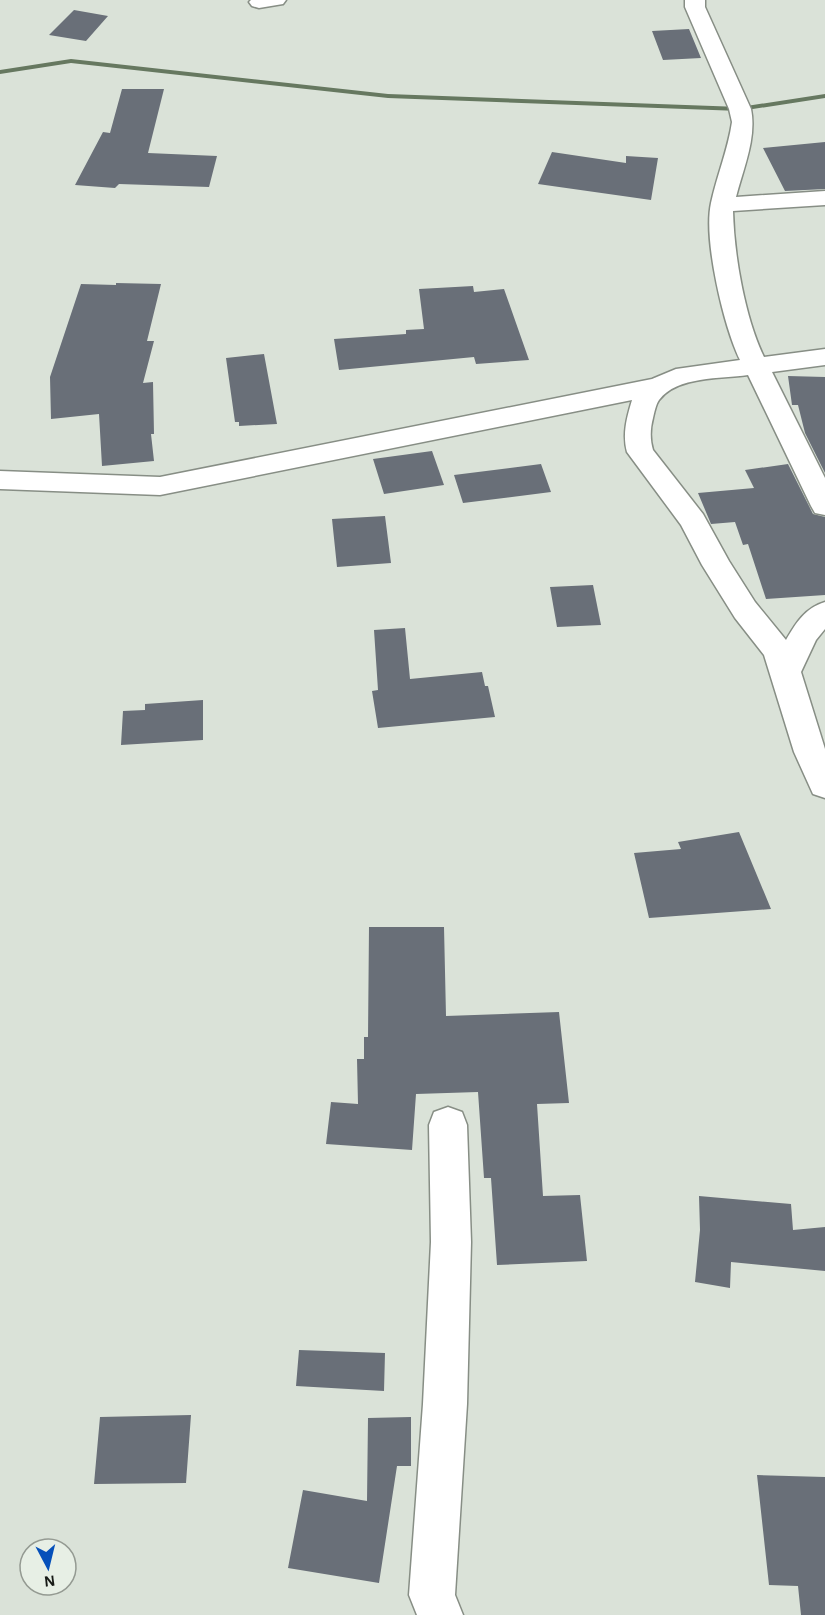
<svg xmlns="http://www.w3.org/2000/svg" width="825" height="1615" viewBox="0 0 825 1615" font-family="'Alegreya Sans',sans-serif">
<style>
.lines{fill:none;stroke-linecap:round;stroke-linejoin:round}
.stream{fill:#667860;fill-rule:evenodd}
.building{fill:#696f78}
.minor-casing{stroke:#878e85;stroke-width:3}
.minor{fill:#fff;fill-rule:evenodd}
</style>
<rect width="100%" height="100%" fill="#dae2d8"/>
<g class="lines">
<path class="stream" d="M71,59L388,94L740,107L825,94V98L740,111L388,98L71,63L0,74V70Z"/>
</g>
<path class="building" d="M74,10L108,16L86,41L49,35Z
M689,29L701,58L663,60L652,31Z
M122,89H164L148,153L217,156L209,187L119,184L115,188L75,185L103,132L110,133Z
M825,142V189L785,191L763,148Z
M552,152L626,163V156L658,158L651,200L538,184Z
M116,283L161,284L147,341H154L143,383L153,382L154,434H151L154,461L102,466L99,414L51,419L50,377L81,284L116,285Z
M473,286L474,292L504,289L529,360L476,364L474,357L339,370L334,339L406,334V330L424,329L419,289Z
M264,354L277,424L239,426V422H235L226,358Z
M788,376L825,377V473L805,433L798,405H792Z
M432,451L444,485L384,494L373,459Z
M541,464L551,492L463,503L454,475Z
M788,464L813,514L825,517V595L766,599L748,544L743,545L735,522L711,524L698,493L754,488L745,470Z
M385,516L391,563L337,567L332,519Z
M593,585L601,625L557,627L550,587Z
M405,628L410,679L482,672L485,686H488L495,717L378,728L372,691L378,690L374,630Z
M203,700V740L121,745L123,711L145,710V704Z
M739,832L771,909L649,918L634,853L681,849L678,842Z
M369,927H444L446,1016L559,1012L569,1103L537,1104L543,1196L580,1195L587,1261L497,1265L491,1178H484L478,1092L416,1094L412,1150L326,1144L331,1102L358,1104L357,1059H364V1037H368Z
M699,1196L791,1204L793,1230L825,1227V1271L731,1262L730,1288L695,1282L700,1230Z
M299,1350L385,1353L384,1391L296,1386Z
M191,1415L186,1483L94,1484L100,1417Z
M411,1417V1466H397L379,1583L288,1568L303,1490L367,1501L368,1418Z
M757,1475L825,1477V1615H801L798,1586L769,1585Z"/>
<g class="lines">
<g class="minor-casing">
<path id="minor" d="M251,0H286L283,4L259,8L252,6L249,2Z
M685,0H705V7L751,109C757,138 743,169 736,197L825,191V205L733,211C734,255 745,318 764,357L825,349V365L772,372L825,478V515L815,513L811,506L748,375C721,379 677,376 659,400C656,404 654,413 653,418C650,429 650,440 653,450L703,514L729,561L755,602L786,640C796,623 805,608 825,602V629L816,640L801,672L825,749V798L813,794L794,752L764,655L735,618L702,565L681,525L627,452C622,434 627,417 632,400L160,495L0,489V471L160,477L652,379L676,369L740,360C724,327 703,240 711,203C717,175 728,150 732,122L729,109L685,7Z
M448,1107L462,1112L467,1125L471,1242L467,1404L455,1595L463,1615H417L409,1595L423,1404L431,1242L429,1125L434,1112Z"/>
</g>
<use href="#minor" class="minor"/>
</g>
<g transform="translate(48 1567) rotate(173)"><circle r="28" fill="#e7efe5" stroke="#949a92" stroke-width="1.5"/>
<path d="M0-4.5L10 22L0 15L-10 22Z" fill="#0550ba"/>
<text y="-9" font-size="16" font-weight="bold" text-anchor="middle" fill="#171a16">N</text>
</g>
</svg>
